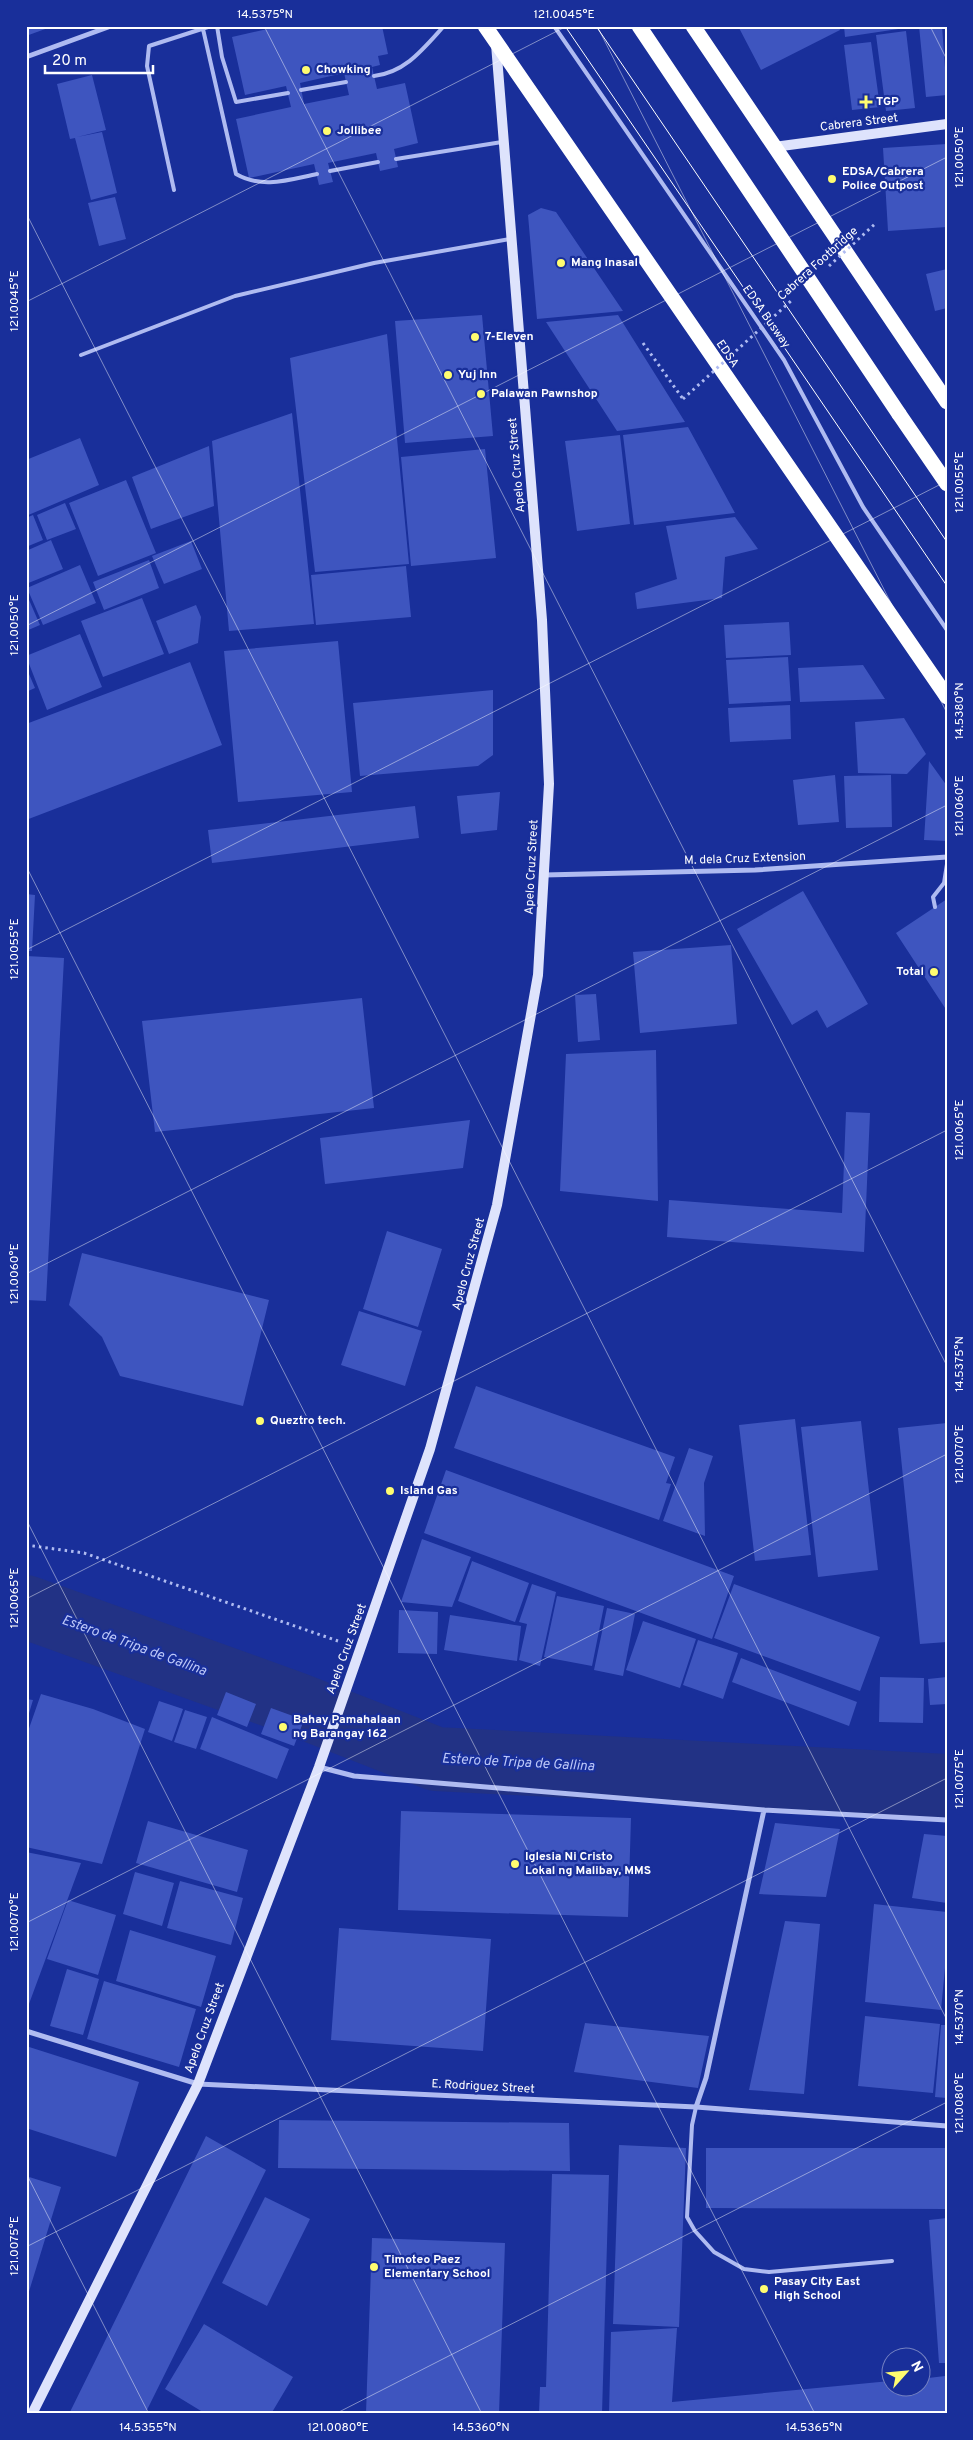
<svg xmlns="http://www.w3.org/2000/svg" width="973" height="2440" viewBox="0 0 973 2440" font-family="Overpass,sans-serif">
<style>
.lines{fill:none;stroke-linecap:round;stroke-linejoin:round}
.river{stroke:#223285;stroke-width:64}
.building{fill:#3e55bf;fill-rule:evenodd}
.path{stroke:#afbbf1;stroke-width:3;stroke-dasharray:2.5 4;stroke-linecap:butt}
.lane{stroke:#afbbf1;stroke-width:4}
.street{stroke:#afbbf1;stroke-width:5}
.secondary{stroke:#dee3fc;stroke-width:10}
.highway{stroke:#fff;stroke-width:15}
.tram{stroke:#fff;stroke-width:1}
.path-bridge{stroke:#afbbf1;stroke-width:3;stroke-dasharray:2.5 4;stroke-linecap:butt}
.highway-bridge{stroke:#fff;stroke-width:15}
.ticks{fill:none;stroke:#fff;stroke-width:1;stroke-opacity:0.45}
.poi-dot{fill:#fffc70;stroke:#192f9a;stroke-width:2}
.labels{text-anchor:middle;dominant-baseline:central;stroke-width:4.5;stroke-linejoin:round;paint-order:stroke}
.poi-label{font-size:12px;font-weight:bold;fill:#fff;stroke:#192f9a;text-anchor:start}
.street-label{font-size:12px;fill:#fff;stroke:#192f9a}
.water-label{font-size:14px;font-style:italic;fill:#bcc7f8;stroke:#192f9a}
.neatline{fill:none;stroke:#fff;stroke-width:2}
.ticks-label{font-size:12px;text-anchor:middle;fill:#fff}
</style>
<rect width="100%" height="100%" fill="#192f9a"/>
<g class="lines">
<path class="river" d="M26,1607L293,1703L436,1759L947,1786"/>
</g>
<path class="building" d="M26,26H48V28L26,36Z
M281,26H382L388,54L378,56L380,65L372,67L377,89L405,83L418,143L394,149L398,167L380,171L376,153L328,163L333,182L319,185L314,164L249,178L236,119L291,107L286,86L245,95L232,37ZM344,73L349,95L304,104L300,83Z
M738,26H839L840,30L761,70Z
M844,26H904L905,28L845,37Z
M919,26H942L947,95L926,97Z
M906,31L915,108L886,111L876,35Z
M871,42L880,107L852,110L844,45Z
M92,75L106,130L77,137L102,132L117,193L91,200L75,138L70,139L57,84Z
M947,144V227L888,231L883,148Z
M115,197L126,239L99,246L88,203Z
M541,208L556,212L623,311L537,319L528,215Z
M947,269V308L935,311L926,274Z
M482,315L493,436L405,443L395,321Z
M618,315L685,422L617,431L546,322Z
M387,334L409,564L315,572L290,358Z
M292,413L314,624L229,631L212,441Z
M688,427L735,513L634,525L623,435Z
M620,435L630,524L577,531L565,441Z
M80,438L99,485L26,516V460Z
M209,446L214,506L151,529L132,477Z
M485,449L496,558L411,566L401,457Z
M126,480L156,553L98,576L69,503Z
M65,503L76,529L47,540L37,515Z
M33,515L43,540L26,547V518Z
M735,517L758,549L725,557L722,598L637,609L635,593L677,579L666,526Z
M51,540L63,569L26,584V551Z
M191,541L202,569L164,584L152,556Z
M149,560L159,588L104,610L93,582Z
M80,565L96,603L43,625L27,588Z
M406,566L411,617L316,625L311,575Z
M26,593L40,625L26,631Z
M142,598L164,654L103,677L81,621Z
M196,605L201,617L198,643L169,654L156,621Z
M789,622L791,655L726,658L724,625Z
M80,634L102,687L47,710L26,656Z
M338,641L352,792L238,802L224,651Z
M788,657L791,701L729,704L726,660Z
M190,662L222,745L26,820V724Z
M863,665L885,699L800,702L798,668Z
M26,667L35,688L26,692Z
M493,690V755L478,766L360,776L353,703Z
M790,705L791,739L730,742L728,708Z
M904,718L926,754L907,774L858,773L855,722Z
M929,761L947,786V841L924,840Z
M835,775L839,822L798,825L793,780Z
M891,775L892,827L846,828L844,776Z
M500,792L497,830L461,834L457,796Z
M415,806L419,838L212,863L208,830Z
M803,891L868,1004L827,1028L817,1010L792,1025L737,929Z
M26,894L35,895L32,951H26Z
M947,899V1011L896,933Z
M731,945L737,1024L640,1033L633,952Z
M26,956L64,958L46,1301L26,1300Z
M596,994L600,1040L578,1042L575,995Z
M362,998L374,1108L155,1132L142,1021Z
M656,1050L658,1201L560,1191L566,1054Z
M846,1112L870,1113L864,1252L667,1237L669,1200L842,1213Z
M470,1120L463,1168L325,1184L320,1138Z
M387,1231L442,1249L418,1327L363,1309Z
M82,1253L269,1300L243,1406L120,1376L102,1337L69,1305Z
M359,1311L422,1331L405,1386L341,1365Z
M476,1386L675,1457L666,1483L671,1484L659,1520L454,1448Z
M795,1419L811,1555L755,1561L739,1425Z
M861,1421L878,1570L818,1577L801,1427Z
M947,1423V1642L920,1644L898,1428Z
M689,1448L713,1456L704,1483L705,1536L663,1521Z
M446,1470L734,1576L712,1639L424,1533Z
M422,1539L471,1557L452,1607L401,1602Z
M472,1561L529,1583L515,1622L458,1601Z
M532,1584L556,1592L540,1666L519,1660L527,1624L519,1622Z
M734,1584L880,1637L860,1691L714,1638Z
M557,1596L604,1606L592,1666L544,1657Z
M607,1608L635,1614L623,1676L594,1670Z
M399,1610L438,1612L437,1654L398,1653Z
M450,1615L521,1626L517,1661L444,1650Z
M643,1621L696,1639L680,1688L626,1670Z
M698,1640L738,1653L723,1699L683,1685Z
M741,1658L857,1702L849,1726L732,1682Z
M880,1677L924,1678L923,1723L879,1722Z
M947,1677V1704L930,1705L928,1679Z
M226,1692L256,1704L247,1727L217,1715Z
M41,1694L93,1709L145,1729L102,1864L26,1847V1737Z
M26,1699L33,1700L27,1720H26Z
M159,1701L183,1709L172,1741L148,1732Z
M271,1708L304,1720L294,1746L261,1734Z
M185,1710L207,1717L196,1749L174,1742Z
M212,1717L289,1749L277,1779L200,1749Z
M401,1811L631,1818L628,1917L398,1910Z
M148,1821L248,1850L237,1892L136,1863Z
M775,1823L840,1829L826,1897L759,1894Z
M924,1834L947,1836V1903L912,1898Z
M26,1852L81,1863L26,2012Z
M135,1872L174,1883L162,1926L123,1914Z
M180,1881L243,1898L231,1945L167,1928Z
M68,1900L116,1915L98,1975L47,1959Z
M874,1904L947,1912V1947L941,2010L865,2002Z
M785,1921L820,1924L804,2094L749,2090Z
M339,1928L491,1939L483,2051L331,2040Z
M130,1930L216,1956L201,2007L116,1981Z
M67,1969L99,1979L83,2035L50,2026Z
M104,1981L196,2009L179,2067L87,2039Z
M865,2016L940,2024L933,2093L858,2086Z
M585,2023L709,2036L698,2088L574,2072Z
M941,2025H947V2098L935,2097Z
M26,2046L139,2082L116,2157L26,2128Z
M279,2120L569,2123L570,2171L278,2168Z
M206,2136L266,2170L145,2414H69Z
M619,2145L686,2148L679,2327L613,2324Z
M706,2148H947V2209L706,2208Z
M552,2174L609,2175L602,2414H539L540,2387H546Z
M26,2176L61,2187L27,2298H26Z
M265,2197L310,2219L267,2306L222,2283Z
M947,2218V2363H939L929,2220Z
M372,2238L505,2243L499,2414H366Z
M204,2324L293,2377L271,2414H206L165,2389Z
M677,2328L672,2402L890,2381V2388H920V2379L945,2376L947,2414H609L611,2332Z"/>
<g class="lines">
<path class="path" d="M643,343L683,399
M26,1545L84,1553L338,1641"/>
<path class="lane" d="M217,26L222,57L236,102L288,93
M554,26L784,360L863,507L947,630
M203,29L236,174C262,189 288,180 317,174
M374,76C406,72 423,49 444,26
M301,90L346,82
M396,159L502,142
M330,171L378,162
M174,190L147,66L149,46L211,26
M81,355L235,296L374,263L510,239
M935,907L933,897L944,883L947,864
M696,2107L692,2125L687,2217L695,2231L714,2252L744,2269L769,2272L892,2261"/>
<path class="street" d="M26,57L111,26
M544,875L755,870L947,857
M319,1767L354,1776L764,1810L947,1820
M26,2031L198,2084L696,2107L947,2126
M696,2107L706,2078L764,1810"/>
<path class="secondary" d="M774,147L947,124
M32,2414L198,2084L319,1767L430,1449L497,1205L538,975L549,784L542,620L496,44"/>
<path class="highway" d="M485,26L947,697
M693,26L947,402
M899,414L947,484"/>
<path class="tram" d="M565,26L947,586
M596,26L947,542"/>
<path class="path-bridge" d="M829,266L876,223
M683,399L792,300"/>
<path class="highway-bridge" d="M639,26L899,414"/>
</g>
<path class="ticks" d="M264,26L947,1366M597,26L947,713M930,26L947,60M26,213L947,2020M26,302L567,26M26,626L947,157M26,866L815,2414M26,950L947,481M26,1274L947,805M26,1519L482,2414M26,1599L947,1130M26,1923L947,1454M26,2173L149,2414M26,2247L947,1778M335,2414L947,2102"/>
<g class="poi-dot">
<circle cx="306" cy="70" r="5"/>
<path d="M863.5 94.5h5v5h5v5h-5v5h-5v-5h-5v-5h5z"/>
<circle cx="327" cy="131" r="5"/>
<circle cx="832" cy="179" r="5"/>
<circle cx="561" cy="263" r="5"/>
<circle cx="475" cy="337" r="5"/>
<circle cx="448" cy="375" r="5"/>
<circle cx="481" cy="394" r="5"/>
<circle cx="934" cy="972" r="5"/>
<circle cx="260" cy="1421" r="5"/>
<circle cx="390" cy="1491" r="5"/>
<circle cx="283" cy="1727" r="5"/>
<circle cx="515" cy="1864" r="5"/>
<circle cx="374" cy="2267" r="5"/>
<circle cx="764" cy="2289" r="5"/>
</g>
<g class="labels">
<g class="poi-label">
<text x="316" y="70">Chowking</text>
<text x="876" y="102">TGP</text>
<text x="337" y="131">Jollibee</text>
<text x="842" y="172">EDSA/Cabrera<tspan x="842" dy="14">Police Outpost</tspan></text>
<text x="571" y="263">Mang Inasal</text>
<text x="485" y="337">7-Eleven</text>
<text x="458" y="375">Yuj Inn</text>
<text x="491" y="394">Palawan Pawnshop</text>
<text x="924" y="972" text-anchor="end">Total</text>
<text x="270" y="1421">Queztro tech.</text>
<text x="400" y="1491">Island Gas</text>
<text x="293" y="1720">Bahay Pamahalaan<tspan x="293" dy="14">ng Barangay 162</tspan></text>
<text x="525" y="1857">Iglesia Ni Cristo<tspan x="525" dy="14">Lokal ng Malibay, MMS</tspan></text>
<text x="384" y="2260">Timoteo Paez<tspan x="384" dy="14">Elementary School</tspan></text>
<text x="774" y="2282">Pasay City East<tspan x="774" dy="14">High School</tspan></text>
</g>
<g class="street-label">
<text transform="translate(859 123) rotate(-7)">Cabrera Street</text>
<text transform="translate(818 264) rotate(-42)">Cabrera Footbridge</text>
<text transform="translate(766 317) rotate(55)">EDSA Busway</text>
<text transform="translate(727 354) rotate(56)">EDSA</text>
<text transform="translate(517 465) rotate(-95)">Apelo Cruz Street</text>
<text transform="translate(745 859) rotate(-2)">M. dela Cruz Extension</text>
<text transform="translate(532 867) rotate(-87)">Apelo Cruz Street</text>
<text transform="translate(469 1264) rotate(-75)">Apelo Cruz Street</text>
<text transform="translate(347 1649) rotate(-70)">Apelo Cruz Street</text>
<text transform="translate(205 2028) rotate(-70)">Apelo Cruz Street</text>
<text transform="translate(483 2087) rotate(3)">E. Rodriguez Street</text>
</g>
<g class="water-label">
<text transform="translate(134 1646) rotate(20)">Estero de Tripa de Gallina</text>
<text transform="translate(518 1763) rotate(3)">Estero de Tripa de Gallina</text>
</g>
</g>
<rect width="973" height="2440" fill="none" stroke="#192f9a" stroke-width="55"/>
<g transform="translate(906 2372) rotate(63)"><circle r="24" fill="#192f9a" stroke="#7582c2"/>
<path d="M0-4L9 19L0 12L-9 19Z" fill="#fffc70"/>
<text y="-8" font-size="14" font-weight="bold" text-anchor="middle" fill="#ffffff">N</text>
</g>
<path d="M45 65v8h108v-8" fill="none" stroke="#ffffff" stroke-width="2.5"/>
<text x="52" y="65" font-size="15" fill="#ffffff" stroke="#192f9a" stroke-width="4" paint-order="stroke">20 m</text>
<rect x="28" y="28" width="918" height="2384" class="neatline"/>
<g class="ticks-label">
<text x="265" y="18">14.5375°N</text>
<text x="564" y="18">121.0045°E</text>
<text transform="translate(959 157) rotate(-90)" y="4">121.0050°E</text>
<text transform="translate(14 301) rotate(-90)" y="4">121.0045°E</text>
<text transform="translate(959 482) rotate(-90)" y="4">121.0055°E</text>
<text transform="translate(14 625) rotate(-90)" y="4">121.0050°E</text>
<text transform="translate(959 711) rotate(-90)" y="4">14.5380°N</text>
<text transform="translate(959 806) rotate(-90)" y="4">121.0060°E</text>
<text transform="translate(14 949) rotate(-90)" y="4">121.0055°E</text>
<text transform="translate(959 1130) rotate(-90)" y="4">121.0065°E</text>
<text transform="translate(14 1274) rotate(-90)" y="4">121.0060°E</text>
<text transform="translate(959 1364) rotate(-90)" y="4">14.5375°N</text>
<text transform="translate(959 1454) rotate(-90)" y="4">121.0070°E</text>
<text transform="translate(14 1598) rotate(-90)" y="4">121.0065°E</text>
<text transform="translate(959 1779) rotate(-90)" y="4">121.0075°E</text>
<text transform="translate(14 1922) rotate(-90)" y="4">121.0070°E</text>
<text transform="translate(959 2017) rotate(-90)" y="4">14.5370°N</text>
<text transform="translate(959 2103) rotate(-90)" y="4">121.0080°E</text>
<text transform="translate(14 2246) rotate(-90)" y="4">121.0075°E</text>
<text x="148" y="2431">14.5355°N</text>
<text x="338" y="2431">121.0080°E</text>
<text x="481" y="2431">14.5360°N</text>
<text x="814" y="2431">14.5365°N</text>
</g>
</svg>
